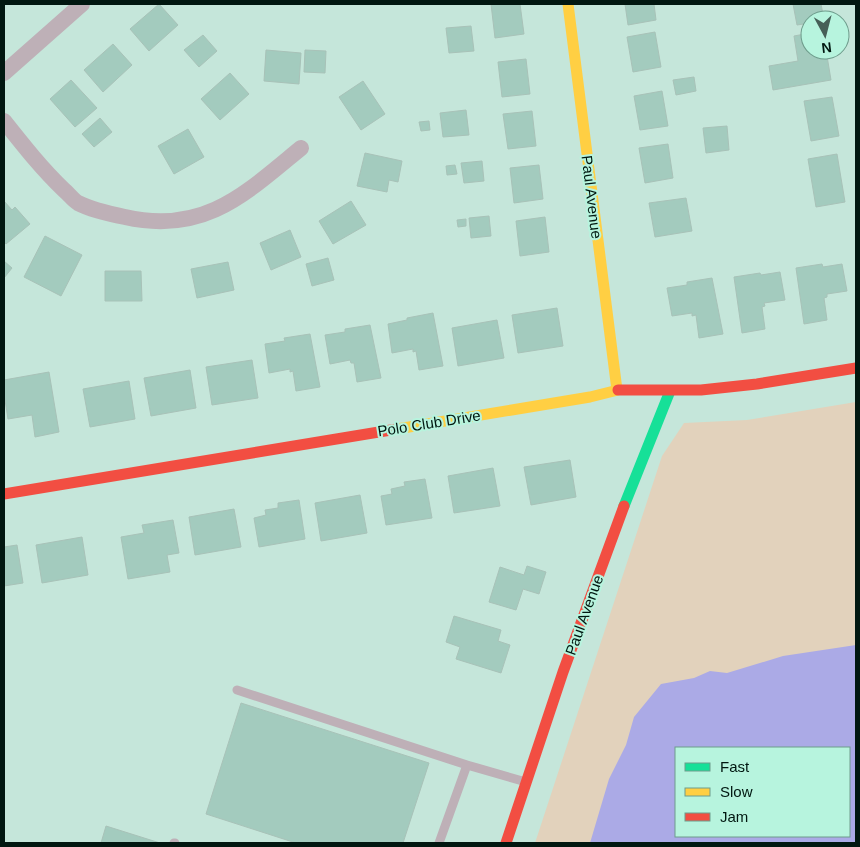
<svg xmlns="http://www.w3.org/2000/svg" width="860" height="847" viewBox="0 0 860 847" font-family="Arial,sans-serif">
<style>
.green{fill:#e2d2bc;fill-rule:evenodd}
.water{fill:#abaae6;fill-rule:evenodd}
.building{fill:#a3cbbe;stroke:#a8c2b8}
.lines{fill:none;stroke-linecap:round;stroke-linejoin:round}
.lane{stroke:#beb0b7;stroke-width:9}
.street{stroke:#beb0b7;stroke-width:16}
.fast{stroke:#16e098;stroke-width:11}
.slow{stroke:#ffcf43;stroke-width:11}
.jam{stroke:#f24e42;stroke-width:11}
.labels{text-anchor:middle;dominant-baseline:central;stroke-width:4;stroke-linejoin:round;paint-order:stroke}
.street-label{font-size:15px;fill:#011710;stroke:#b7f4de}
</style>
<rect width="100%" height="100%" fill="#c5e6da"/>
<path class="green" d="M856,402V843H535L662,456L684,423L747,420ZM676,748H849V836H676Z"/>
<path class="water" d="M856,645V843H590L609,779L626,745L634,717L661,684L694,678L710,671L727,673L783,656ZM676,748H849V836H676Z"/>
<path class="building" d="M159,4L178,25L149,51L130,29Z
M491,4H520L524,34L495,38Z
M625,4H654L656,20L628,25Z
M793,4H821L824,20H810V23L797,25Z
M471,26L474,51L449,53L446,28Z
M655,32L661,67L633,72L627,37Z
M810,33V50H826L831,80L773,90L769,66L798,61L794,36Z
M203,35L217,51L199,67L184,50Z
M113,44L132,65L103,92L84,70Z
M266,50L301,53L299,84L264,81Z
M305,50L326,51L325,73L304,72Z
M526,59L530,94L502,97L498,62Z
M230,73L249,94L220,120L201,99Z
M694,77L696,91L676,95L673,80Z
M71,80L97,108L75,127L50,99Z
M363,81L385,114L361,130L339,97Z
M662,91L668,126L640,130L634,96Z
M832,97L839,136L811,141L804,101Z
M466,110L469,135L443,137L440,113Z
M532,111L536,146L508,149L503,114Z
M100,118L112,132L94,147L82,134Z
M429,121L430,130L421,131L419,122Z
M727,126L729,150L706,153L703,128Z
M188,129L204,157L174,174L158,146Z
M668,144L673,178L645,183L639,148Z
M365,153L402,161L398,182L389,180L387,192L357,186Z
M837,154L845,202L816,207L808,159Z
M482,161L484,181L464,183L461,163Z
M455,165L457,174L447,175L446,166Z
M539,165L543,199L514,203L510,168Z
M686,198L692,231L655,237L649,203Z
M4,201L12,210L15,207L30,224L6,244L4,242Z
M351,201L366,225L333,244L319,221Z
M489,216L491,236L471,238L469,218Z
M545,217L549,252L520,256L516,221Z
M466,219V226L458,227L457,220Z
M290,230L301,257L271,270L260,243Z
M45,236L82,255L61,296L24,277Z
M328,258L334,280L312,286L306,264Z
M4,261L12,268L4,278Z
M228,262L234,290L197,298L191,269Z
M822,264L823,267L842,264L847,291L827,294V297L824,298L827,320L804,324L796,268Z
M105,271H141L142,301H105Z
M780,272L785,300L764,303L765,306L762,307L765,329L742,333L734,277L760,273L761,275Z
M712,278L723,334L699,338L696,315L692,316V313L672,316L667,288L687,285V282Z
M557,308L563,346L518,353L512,315Z
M433,313L443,366L419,370L416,351L413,352V349L392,353L388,324L407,320V318Z
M497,320L504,358L458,366L452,328Z
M370,325L381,378L357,382L354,363H351L350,360L330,364L325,335L345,332V329Z
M310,334L320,387L296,391L293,371L290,372V369L269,373L265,344L285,341L284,338Z
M252,360L258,398L212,405L206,367Z
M190,370L196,408L151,416L144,378Z
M49,372L59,432L35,437L32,415L8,419L4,394V380Z
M129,381L135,419L90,427L83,389Z
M570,460L576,497L531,505L524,467Z
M493,468L500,506L454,513L448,476Z
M425,479L432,518L386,525L381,496L392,494L391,489L405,486L404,482Z
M360,495L367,533L321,541L315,503Z
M299,500L305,539L259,547L254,518L266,515L265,510L278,508V503Z
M234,509L241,547L195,555L189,517Z
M173,520L179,553L167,555L170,572L128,579L121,537L144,533L142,525Z
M82,537L88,575L42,583L36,545Z
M17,545L23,583L4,586V547Z
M527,566L546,572L539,594L523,589L516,610L489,602L500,567L524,575Z
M454,616L501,630L498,641L510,645L501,673L456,659L460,647L446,642Z
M241,703L429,763L403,843H296L206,814Z
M106,826L160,843H101Z"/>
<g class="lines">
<path class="lane" d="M237,690L467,765L439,843
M467,765L526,782
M174,843H175"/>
<path class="street" d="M4,73L82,4
M4,121C23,145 42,169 64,190C69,194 73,200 78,203C92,210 110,214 125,217C204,235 245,194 301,148"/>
<path class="fast" d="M624,506L670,391"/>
<path class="slow" d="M568,4L617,390
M397,429L590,397L618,390"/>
<path class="jam" d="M618,390H701L757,384L856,368
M4,494L397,429
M506,843L563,672L624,506"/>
</g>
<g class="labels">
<g class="street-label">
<text transform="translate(592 197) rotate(83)">Paul Avenue</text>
<text transform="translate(429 423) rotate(-9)">Polo Club Drive</text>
<text transform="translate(584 615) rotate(-70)">Paul Avenue</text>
</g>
</g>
<rect width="860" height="847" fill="none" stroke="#011710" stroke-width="10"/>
<rect x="675" y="747" width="175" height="90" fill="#b7f4de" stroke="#6e9c8c"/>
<rect x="685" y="763" width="25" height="8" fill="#16e098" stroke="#6e9c8c"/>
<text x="720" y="772" font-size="15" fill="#011710">Fast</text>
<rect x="685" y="788" width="25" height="8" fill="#ffcf43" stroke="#6e9c8c"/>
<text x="720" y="797" font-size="15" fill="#011710">Slow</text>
<rect x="685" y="813" width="25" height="8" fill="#f24e42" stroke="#6e9c8c"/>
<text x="720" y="822" font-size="15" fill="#011710">Jam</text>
<g transform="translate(825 35) rotate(173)"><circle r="24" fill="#b7f4de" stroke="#6e9c8c"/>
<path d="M0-4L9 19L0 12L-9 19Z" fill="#465f57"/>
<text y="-8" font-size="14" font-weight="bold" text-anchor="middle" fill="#011710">N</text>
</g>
</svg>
